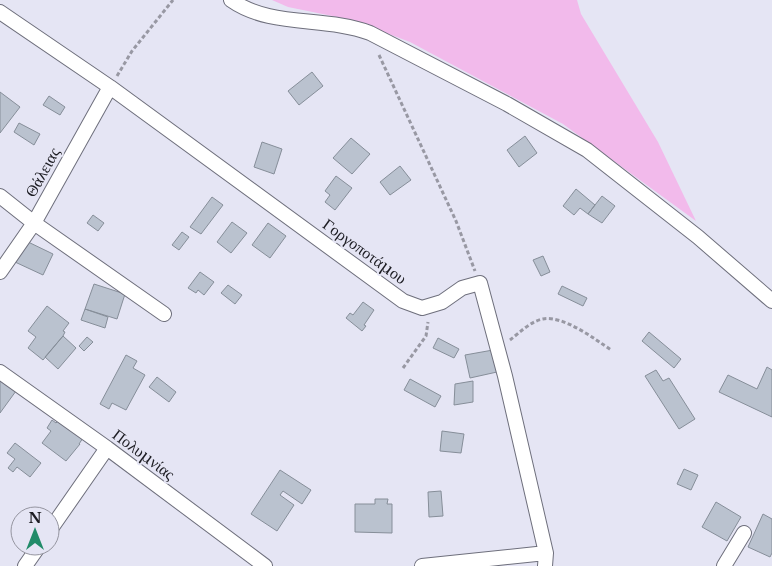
<svg xmlns="http://www.w3.org/2000/svg" width="772" height="566" viewBox="0 0 772 566" font-family="'Libre Baskerville',serif">
<style>
.green{fill:#f2baeb}
.building{fill:#bac2cf;stroke:#868e99}
.lines{fill:none;stroke-linecap:round;stroke-linejoin:round}
.minor-casing{stroke:#6e6f7c;stroke-width:16}
.path{stroke:#9898a3;stroke-width:3;stroke-dasharray:4 2.5;stroke-linecap:butt}
.minor{stroke:#fff;stroke-width:14}
.labels{text-anchor:middle;dominant-baseline:central;stroke-width:4;stroke-linejoin:round;paint-order:stroke}
.street-label{font-size:16px;fill:#1c1c22;stroke:#e5e5f4}
</style>
<rect width="100%" height="100%" fill="#e5e5f4"/>
<path class="green" d="M272,0H577L581,14L658,142L696,221L563,124L410,42L352,20L288,7Z"/>
<path class="building" d="M312,72L323,86L299,105L288,91Z
M0,92L20,107L0,133Z
M49,96L65,107L60,115L43,105Z
M19,123L40,134L34,145L14,132Z
M525,136L537,153L519,167L507,150Z
M351,138L370,154L352,174L333,158Z
M262,142L282,149L274,174L254,167Z
M400,166L411,180L390,195L380,182Z
M336,176L352,188L335,210L325,202L330,195L325,191Z
M576,189L595,205L588,214L580,208L574,215L563,206Z
M602,196L615,206L602,223L588,214Z
M212,197L223,205L201,234L190,227Z
M93,215L104,223L98,231L87,223Z
M232,222L247,233L231,253L217,242Z
M268,223L286,236L270,258L252,245Z
M182,232L189,237L179,250L172,245Z
M24,240L53,254L43,275L15,262Z
M543,256L550,272L541,276L533,260Z
M200,272L214,282L204,295L198,290L196,293L188,288Z
M94,284L125,294L117,319L85,309Z
M228,285L242,295L235,304L221,293Z
M562,286L587,298L583,306L558,294Z
M363,302L374,310L364,325L366,326L362,331L346,318L350,313L353,315Z
M47,306L69,323L63,331L65,332L63,336L43,360L28,348L36,337L28,331Z
M85,309L108,317L105,328L81,320Z
M649,332L681,359L674,368L642,341Z
M63,336L76,348L58,369L45,357Z
M87,337L93,342L84,351L79,346Z
M438,338L459,349L454,358L433,348Z
M493,350L497,372L470,378L465,355Z
M126,355L137,361L133,368L145,375L126,410L112,403L109,409L100,404Z
M767,367L772,370V417L719,392L728,375L757,389Z
M656,370L663,381L669,378L695,419L679,429L645,376Z
M157,377L176,392L169,402L149,387Z
M410,379L441,396L435,407L404,390Z
M0,380L16,391L0,413Z
M473,381V402L454,405L455,384Z
M52,420L56,423L59,420L83,438L79,444H80L66,461L42,443L51,431L47,428Z
M442,431L464,434L461,453L440,451Z
M15,443L41,463L30,477L17,467L13,472L8,468L15,459L7,453Z
M684,469L698,475L691,490L677,484Z
M280,470L311,490L302,504L283,491L280,495L294,505L277,531L251,514Z
M441,491L443,516L429,517L428,492Z
M375,499H388L387,504H392V533L355,532V504H375Z
M716,502L741,517L727,541L702,527Z
M763,514L772,519V553L770,557L748,547Z"/>
<g class="lines">
<g class="minor-casing">
<path id="minor" d="M231,0C271,28 325,16 370,33L507,104L587,150L698,237L772,301
M0,12L110,87L403,301L422,308L442,302L462,288L480,283L505,376L546,553L545,566
M0,196L34,223L164,314
M0,272L34,223L110,87
M0,372L107,448L265,566
M50,530L107,448
M25,566L39,546
M422,566L546,553
M724,566L744,533"/>
</g>
<path class="path" d="M379,55L456,221L475,271
M117,76L132,51L173,0
M510,340C519,333 531,321 543,319C563,315 595,339 611,350
M403,368L426,336L428,322"/>
<use href="#minor" class="minor"/>
</g>
<g class="labels">
<g class="street-label">
<text transform="translate(42 172) rotate(-61)">Θάλειας</text>
<text transform="translate(365 251) rotate(36)">Γοργοποτάμου</text>
<text transform="translate(144 454) rotate(37)">Πολυμνίας</text>
</g>
</g>
<g transform="translate(35 531)"><circle r="24" fill="#e5e5f4" stroke="#9595a0"/>
<path d="M0-4L9 19L0 12L-9 19Z" fill="#218b69"/>
<text y="-8" font-size="14" font-weight="bold" text-anchor="middle" fill="#1c1c22">N</text>
</g>
</svg>
